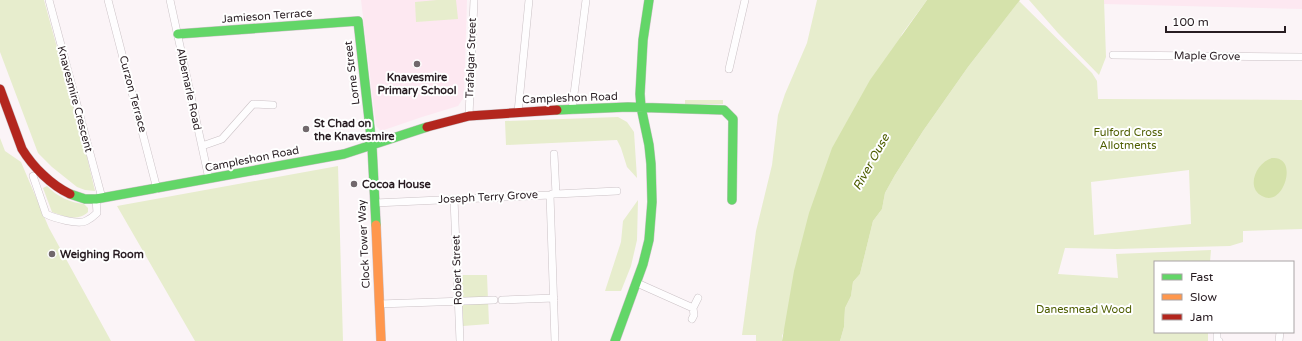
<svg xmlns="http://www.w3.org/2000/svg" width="1302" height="341" viewBox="0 0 1302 341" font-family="'Varela Round',sans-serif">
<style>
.built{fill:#fde8f1}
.green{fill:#e7edcd;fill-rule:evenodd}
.water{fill:#d5e2ab}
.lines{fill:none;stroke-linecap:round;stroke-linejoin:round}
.street-casing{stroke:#cbc2c6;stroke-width:8}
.fast-casing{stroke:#cbc2c6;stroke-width:10}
.slow-casing{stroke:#cbc2c6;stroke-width:10}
.jam-casing{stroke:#cbc2c6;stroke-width:10}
.street{stroke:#fefdfe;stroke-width:7}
.fast{stroke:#63d668;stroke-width:9}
.slow{stroke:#ff974d;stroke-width:9}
.jam{stroke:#b3261e;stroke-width:9}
.poi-dot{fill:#71686c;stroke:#fff;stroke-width:1.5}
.labels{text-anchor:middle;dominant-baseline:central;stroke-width:4;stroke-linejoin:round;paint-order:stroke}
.street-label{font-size:11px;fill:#271c21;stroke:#fff}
.poi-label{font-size:11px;font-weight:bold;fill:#271c21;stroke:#fff;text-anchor:start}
.park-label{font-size:11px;fill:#4e5e00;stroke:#fff}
.water-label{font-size:12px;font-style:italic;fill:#4e5e00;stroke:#fff}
</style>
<rect width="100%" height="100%" fill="#fbf4f7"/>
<path class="built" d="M361,0H467L464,97L458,106L422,117L381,131L376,126Z
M1104,0H1302V9L1104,4Z"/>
<path class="green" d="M0,0H44L87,157L95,191L85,190L77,187L52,167L38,153L0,52Z
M437,0H456L458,19L416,22L415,2Z
M817,0H927L902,34L782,336V341H756V335H742L756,231L772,165L778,115L785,94L807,43Z
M1029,0H1104L1106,57L1099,75L1058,33Z
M1019,1L1092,73L1097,81L1098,99L1302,100V229L1243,231V242L1230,246L1116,249L1065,248L1058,274L1118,278L1116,254L1211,250L1210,262H1155V332H1208V341H840L844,327L845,308L851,296L853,282L860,274L873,221L882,209L885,193L895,175L923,131L968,67ZM1189,170L1191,224L1094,235L1091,182Z
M685,100H723V104H685Z
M618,117L627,122L634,132L637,178L627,167L621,148L617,140L506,145L505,121Z
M0,138L5,151L21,162L49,228L111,341H0Z
M338,166L343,341H195L117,206Z
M47,186C56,196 71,203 84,204L88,208V212C78,222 63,216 52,212L43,188Z
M638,200L637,240L631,266L621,291H605L621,242L623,221Z
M461,275H487L489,324L463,326Z"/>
<path class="water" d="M927,0H1020L968,67L923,131L895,175L885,193L882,209L873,221L860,274L853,282L851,296L845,308L844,327L840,341H782L794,271L809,213L832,148L870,80Z
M1272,158C1275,158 1278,158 1281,160C1295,168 1281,207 1262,196C1245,187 1257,162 1272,158Z"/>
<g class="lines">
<g class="street-casing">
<path id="street" d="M49,0L102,198
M108,0L157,189
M170,0L209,179
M1113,55L1302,57
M729,69L745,0
M572,110L586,0
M518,112L529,0
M469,116L474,0
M202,146L222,139L253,104L273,105
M33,176L46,214C54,218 78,225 86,221C90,219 94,216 97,213L96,199
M552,194H556L554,154
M556,194L617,191
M454,199L460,341
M375,203L550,195L555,341
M637,283L693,308L698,298
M502,300L554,298
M379,304L494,300
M692,319L694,315L693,308
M1217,334V340L1219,341
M1279,341L1280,332"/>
</g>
<g class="fast-casing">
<path id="fast" d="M178,34L358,21L372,146L376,225
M557,110L628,107L724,110L733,119L732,200
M70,194L85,199H96L344,154L427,127
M615,341L643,264L649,240L652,202L651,164L649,145L641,107L640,94L643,40L649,0"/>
</g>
<g class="slow-casing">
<path id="slow" d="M376,225L381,341"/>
</g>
<g class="jam-casing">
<path id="jam" d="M0,89L22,149C33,167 51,185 70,194
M427,127L469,116L557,110"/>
</g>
<use href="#street" class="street"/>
<use href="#fast" class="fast"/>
<use href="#slow" class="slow"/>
<use href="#jam" class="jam"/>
</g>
<g class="poi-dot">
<circle cx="417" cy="64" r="4"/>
<circle cx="306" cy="129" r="4"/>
<circle cx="354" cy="184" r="4"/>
<circle cx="52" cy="254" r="4"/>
</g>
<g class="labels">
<g class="street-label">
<text transform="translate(267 16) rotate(-4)">Jamieson Terrace</text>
<text transform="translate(1207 56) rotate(1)">Maple Grove</text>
<text transform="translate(471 58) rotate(-88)">Trafalgar Street</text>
<text transform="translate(352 73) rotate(-97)">Lorne Street</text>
<text transform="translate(189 89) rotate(78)">Albemarle Road</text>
<text transform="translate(133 94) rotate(75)">Curzon Terrace</text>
<text transform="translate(570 98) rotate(-2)">Campleshon Road</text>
<text transform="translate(75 99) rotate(75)">Knavesmire Crescent</text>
<text transform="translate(252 159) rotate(-11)">Campleshon Road</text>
<text transform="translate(488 197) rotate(-3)">Joseph Terry Grove</text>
<text transform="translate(364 244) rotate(-93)">Clock Tower Way</text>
<text transform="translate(457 270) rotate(-92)">Robert Street</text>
</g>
<g class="poi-label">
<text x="417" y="77" text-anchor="middle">Knavesmire<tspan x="417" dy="13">Primary School</tspan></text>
<text x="314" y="123">St Chad on<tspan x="314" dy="13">the Knavesmire</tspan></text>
<text x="362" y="184">Cocoa House</text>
<text x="60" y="254">Weighing Room</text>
</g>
<g class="park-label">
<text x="1128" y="132">Fulford Cross<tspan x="1128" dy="13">Allotments</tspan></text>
<text x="1084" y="309">Danesmead Wood</text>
</g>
<g class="water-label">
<text transform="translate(871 162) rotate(-61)">River Ouse</text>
</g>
</g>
<rect x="1154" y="261" width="140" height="72" fill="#ffffff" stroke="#a9a4a6"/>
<rect x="1162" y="274" width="20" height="6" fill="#63d668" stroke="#a9a4a6"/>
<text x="1190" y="281" font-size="12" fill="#271c21">Fast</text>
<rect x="1162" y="294" width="20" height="6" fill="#ff974d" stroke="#a9a4a6"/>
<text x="1190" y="301" font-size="12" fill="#271c21">Slow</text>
<rect x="1162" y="314" width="20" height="6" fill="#b3261e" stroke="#a9a4a6"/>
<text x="1190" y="321" font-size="12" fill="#271c21">Jam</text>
<path d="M1166 26v6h119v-6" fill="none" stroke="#271c21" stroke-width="2"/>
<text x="1172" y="26" font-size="12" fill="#271c21" stroke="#ffffff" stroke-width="3" paint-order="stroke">100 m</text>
</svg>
